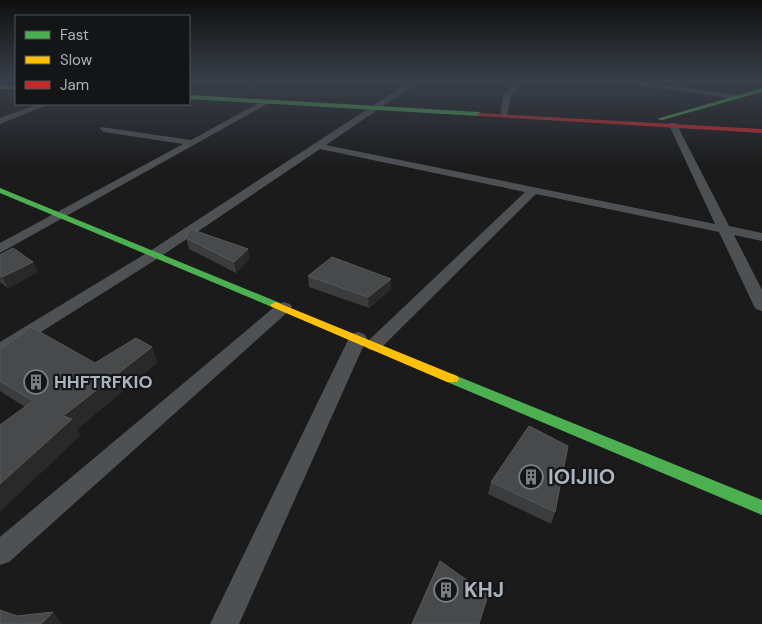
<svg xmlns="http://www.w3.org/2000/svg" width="762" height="624" viewBox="0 0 762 624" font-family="'DM Sans',sans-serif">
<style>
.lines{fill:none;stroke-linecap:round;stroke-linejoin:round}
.street{fill:#4e5154;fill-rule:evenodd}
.fast{fill:#4caf50;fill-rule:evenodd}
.slow{fill:#ffc107;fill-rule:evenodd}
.jam{fill:#c62828;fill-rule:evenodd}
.wall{fill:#3a3c3d}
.shaded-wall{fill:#292929}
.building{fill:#47494a;stroke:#565a5c}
.labels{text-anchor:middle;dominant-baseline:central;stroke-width:4.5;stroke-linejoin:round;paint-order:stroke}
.poi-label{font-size:18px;font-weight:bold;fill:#abb4bd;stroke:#141517;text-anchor:start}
.near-poi-label{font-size:21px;font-weight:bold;fill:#abb4bd;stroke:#141517;text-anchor:start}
</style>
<rect width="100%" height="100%" fill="#1b1b1b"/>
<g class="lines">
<path class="street" d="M195,80H207L189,87V83Z
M412,80H421L326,145L715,224L669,125L670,123H676L729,226L762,233V241L734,235L762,290V311L756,309L754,306L719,232L536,194L380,349L374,351L368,349L365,345L368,341L525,192L320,149L160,257L6,354L0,356V342L150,251Z
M516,80H523L511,96L507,115L500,117L503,96Z
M606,80H629L736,95L740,97L736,99Z
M264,100L271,102L0,253V243L183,144L104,132L100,129L101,127L191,140Z
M39,104H50L0,124V118Z
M284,302L290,304L292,307L290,310L9,562L0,565V537L278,304Z
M358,332L364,334L367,338L239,624H210L349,338L352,334Z"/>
<path class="fast" d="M0,85L16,86V89H0Z
M762,88V92L662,120L657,119Z
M189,95L479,112L482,114L479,116L189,99Z
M0,188L280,303L282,305L280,307H272L0,193Z
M452,374L762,500V515L447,382L445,379L447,376Z"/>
<path class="slow" d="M276,302L457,376L459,379L457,382H447L272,307L270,305Z"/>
<path class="jam" d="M477,113L762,129V133L479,116Z"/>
</g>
<path class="wall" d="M186,238L248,249L249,259L236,273L189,249Z
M0,255L33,262L38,272L8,288L0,282Z
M308,276L391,279V290L369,308L309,287Z
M152,347L157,363L77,429L80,436L25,407L0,391V350L95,363Z
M491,482L555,512L551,524L488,494Z"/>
<path class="shaded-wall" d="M248,249L249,259L236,273L234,262Z
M33,262L38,272L8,288L2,277Z
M391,279V290L369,308L368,297Z
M152,347L157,363L77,429L80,436L0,512V484L63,416Z
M53,612L62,624H41Z"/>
<path class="building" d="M190,229L248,249L234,262L186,238Z
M13,248L33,262L2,277L0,275V255Z
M332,257L391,279L368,297L308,276Z
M31,327L95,363L136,338L152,347L63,416L72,419L0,484V425L33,401L0,381V350Z
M529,426L568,446L555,512L491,482Z
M440,561L488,595L479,624H412Z
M0,610L17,616L53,612L41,624H0Z"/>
<linearGradient id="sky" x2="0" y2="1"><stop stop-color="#0f0f0f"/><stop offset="0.48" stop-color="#393f4a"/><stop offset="1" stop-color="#393f4a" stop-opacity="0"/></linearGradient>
<rect width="762" height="168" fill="url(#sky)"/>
<defs>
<g id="building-ring" transform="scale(1.25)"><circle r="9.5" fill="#141517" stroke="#797e84" stroke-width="1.5"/><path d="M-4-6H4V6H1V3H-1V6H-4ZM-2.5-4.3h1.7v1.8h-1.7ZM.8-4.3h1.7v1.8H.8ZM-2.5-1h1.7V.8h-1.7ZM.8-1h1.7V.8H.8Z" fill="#797e84"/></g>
</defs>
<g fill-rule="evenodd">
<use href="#building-ring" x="36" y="382"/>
<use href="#building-ring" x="531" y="477"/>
<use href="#building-ring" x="446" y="590"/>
</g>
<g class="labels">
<g class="poi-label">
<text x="54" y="382">HHFTRFKIO</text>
</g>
<g class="near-poi-label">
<text x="548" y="477">IOIJIIO</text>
<text x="464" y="590">KHJ</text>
</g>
</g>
<rect x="15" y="15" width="175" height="90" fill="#141517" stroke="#505559"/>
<rect x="25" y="31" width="25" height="8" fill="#4caf50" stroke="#505559"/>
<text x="60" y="40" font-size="15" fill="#abb4bd">Fast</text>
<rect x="25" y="56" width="25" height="8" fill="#ffc107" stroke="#505559"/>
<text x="60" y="65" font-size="15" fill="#abb4bd">Slow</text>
<rect x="25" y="81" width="25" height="8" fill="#c62828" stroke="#505559"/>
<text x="60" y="90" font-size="15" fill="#abb4bd">Jam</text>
</svg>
